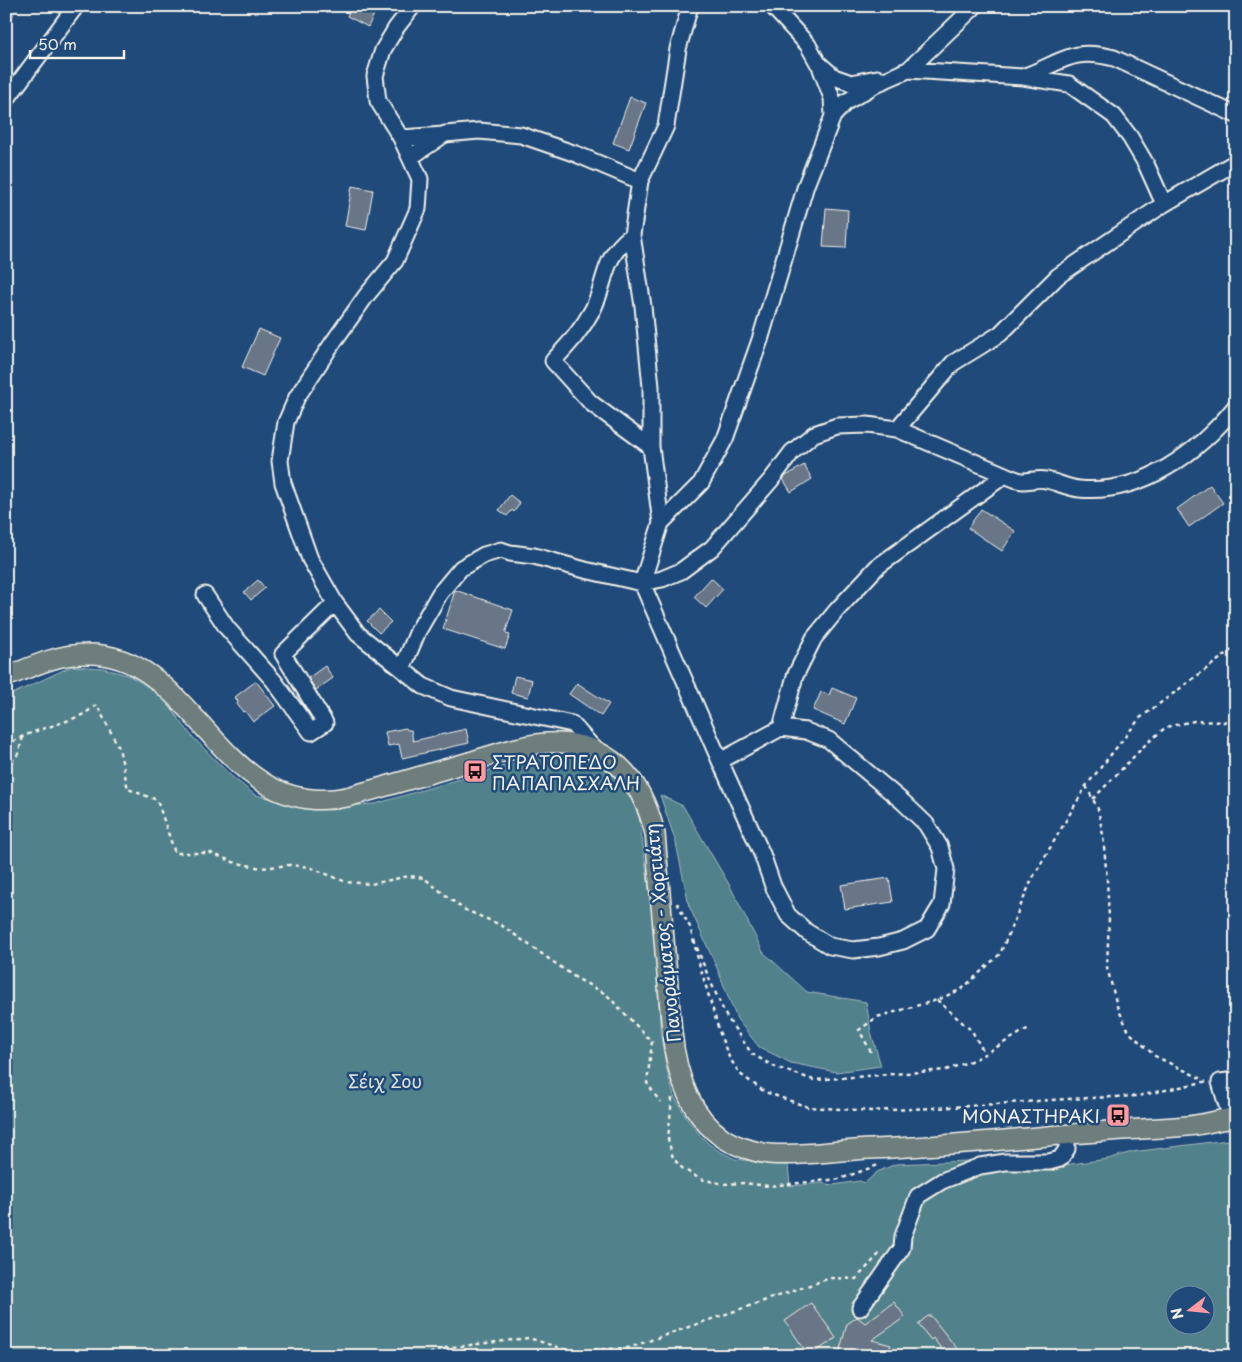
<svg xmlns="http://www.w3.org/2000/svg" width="1242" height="1362" viewBox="0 0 1242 1362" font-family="'Playpen Sans',sans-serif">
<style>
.green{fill:#51818b;stroke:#a2b9ba;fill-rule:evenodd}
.building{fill:#677687;stroke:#f4f1e8}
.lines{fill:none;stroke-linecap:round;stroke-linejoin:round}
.minor-casing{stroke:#f4f1e8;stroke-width:19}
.major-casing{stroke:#f4f1e8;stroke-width:22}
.path{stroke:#f4f1e8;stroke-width:2.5;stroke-dasharray:4 4;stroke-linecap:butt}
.minor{stroke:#1f4a7a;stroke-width:15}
.major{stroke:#6d7e7c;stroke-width:19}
.labels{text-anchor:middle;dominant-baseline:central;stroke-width:5;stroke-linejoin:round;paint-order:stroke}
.poi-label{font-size:18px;fill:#f4f1e8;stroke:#1f4a7a;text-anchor:start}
.street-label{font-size:18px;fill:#f4f1e8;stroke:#1f4a7a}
.park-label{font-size:18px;fill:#dce0da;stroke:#1f4a7a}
</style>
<rect width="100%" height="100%" fill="#1f4a7a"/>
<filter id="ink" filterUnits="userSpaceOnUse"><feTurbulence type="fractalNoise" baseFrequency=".02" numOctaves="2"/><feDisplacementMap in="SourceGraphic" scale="10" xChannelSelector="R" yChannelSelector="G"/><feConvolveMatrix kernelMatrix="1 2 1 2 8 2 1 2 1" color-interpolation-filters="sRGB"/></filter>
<g filter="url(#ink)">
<path class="green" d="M72,666L103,668L130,676L161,695L191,735L230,775L255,795L316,808L375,804L535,757H571L584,758L607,770L620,783L630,796L639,817L653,918L661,1037L667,1071L674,1096L687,1119L700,1135L709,1144L719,1151L735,1159L788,1165L790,1186L820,1183L833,1185L860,1181L865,1183L877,1172L896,1164L1013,1159L1049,1167L1108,1159L1132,1152L1236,1139V1356H6V697ZM1174,1294H1204V1324H1174Z
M660,795L683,806L730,886L763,952L807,992L866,1002L871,1032L881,1066L836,1072L791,1063L759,1047L737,1019L717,968L689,906L676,843Z"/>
<path class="building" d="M352,6H378L368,27L347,16Z
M630,97L646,103L629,149L613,143Z
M352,186L373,190L366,230L345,226Z
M826,208L848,210L846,248L823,247Z
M259,329L280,338L263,376L242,367Z
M804,465L812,479L791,492L783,479L786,476Z
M1210,485L1223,503L1189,527L1177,509Z
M510,495L520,503L514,512L512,510L507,516L499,510Z
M981,509L1015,531L1002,551L968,528Z
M711,578L723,589L706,608L694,597Z
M258,580L265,588L251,600L244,592Z
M455,590L513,610L506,631V634L510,635L505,649L443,629Z
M379,610L391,622L379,633L367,621Z
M325,666L333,678L316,690L308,678Z
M515,676L532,680L528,697L511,693Z
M256,681L275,706L253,722L245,711L243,712L237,704L238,702L235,697Z
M577,683L609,704L601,716L569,694Z
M832,688L856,698L845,724L813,710L821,692L829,695Z
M406,728L407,730H411L413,741L466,729L469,743L402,758L399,744L388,746L385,732Z
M889,878L893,902L845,909L841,885Z
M894,1302L905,1317L872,1340L891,1345L886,1356H838L847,1324L857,1317L865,1323Z
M811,1303L836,1338L809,1356L785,1321Z
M928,1316H931L958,1350L957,1351L960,1356H947L933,1338L931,1340L918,1324Z"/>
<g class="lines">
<g class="minor-casing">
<path id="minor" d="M772,6L808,45L818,63L834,77L851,83L877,78
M975,6L908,70L878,83L846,102L833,116L806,185L760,340L725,439L701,483L661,523L642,583L662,579L681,571L712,548L771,480L792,452L814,434L837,426L867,425L897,429L1005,475
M821,69L832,98L833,116
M902,72L908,70L1023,77L1069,84L1114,116L1130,137L1146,164L1164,204L1236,162
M1025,76C1063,62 1071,47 1114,58L1236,115
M6,100L76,6
M401,138L444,135
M411,157L445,134L479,131L521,135L576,154L640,181L632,235L643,306L651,387V447L661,523
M640,181L666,126L678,49L690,6
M632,235C601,259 608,278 593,309C581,331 570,343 553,361L591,403L651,447
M897,429L953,363L1000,334L1058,276L1164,204
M205,595L227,628L274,681L311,732L325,723L283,654L335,603
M402,669L358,634L335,603L310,559L283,483L280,461L286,422L297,397L334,341L366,296L395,261L418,209L420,179L401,138L378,101L375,76L383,50L396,28L413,6
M597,752L572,724L451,698L423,686L402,669L418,631L440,593L461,568L484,555L501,550L510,553L534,556L585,570L642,583L720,761L781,728L795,676L814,638L837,610L877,567L1005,475C1010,477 1017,481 1023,481C1031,481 1039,478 1046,480C1057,482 1068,488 1079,489C1142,495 1198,453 1236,406
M720,761L762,854L773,886L788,915L807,932L830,946L853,950L879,947L903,941L927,929L942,904L946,869L940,847L926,824L903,802L829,740L806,731L781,728
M1231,1119L1220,1082L1236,1080
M860,1308L902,1248L903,1236L918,1196L942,1181L980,1166L1005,1162H1049L1060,1159L1067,1149V1135"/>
</g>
<g class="major-casing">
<path id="major" d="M6,677C31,667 58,654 86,654C196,651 219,823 347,797C388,786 428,774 469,762C494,755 520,745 546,743C608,739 642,778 655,834L672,1032C676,1072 688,1114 723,1138C735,1146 754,1152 769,1154C803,1157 837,1150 871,1149C946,1146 1021,1138 1097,1132C1127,1129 1157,1129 1187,1126C1204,1125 1219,1119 1236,1118"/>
</g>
<path class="path" d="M6,23L19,6
M6,746C27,731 53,727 77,717C84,715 90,709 97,705L119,748L128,789L157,800L175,853H211L233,862L261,868L290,865L309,867L346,882L371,884L409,876L424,878L463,909L501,925L576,978L606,994L652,1042L647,1083L660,1102
M6,768L18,754L23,737
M1086,786L1098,809L1103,835L1107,880L1109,917L1107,967L1117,1006L1129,1032L1155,1056L1204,1080
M1093,799L1145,745L1166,727L1194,721L1224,722L1236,717
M677,903L690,927L699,963L721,1037L729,1057L740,1074L765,1092L808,1107L871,1111L953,1107L1066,1099L1138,1096L1208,1081
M694,940L708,976L726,1016L752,1054L775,1067L814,1080L946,1070L976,1059L1029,1028
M937,1000L972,1031L985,1054
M871,1052L859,1030L877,1017L937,1000L962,989L1000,954L1032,879L1086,786L1140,718L1236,647
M672,1098L668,1139L673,1158L682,1168L700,1179L724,1184L744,1183L769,1186L840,1179L878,1165
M422,1356L445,1348L529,1338L569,1351L628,1348L830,1278L856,1279L882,1251"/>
<use href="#minor" class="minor"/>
<use href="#major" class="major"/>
</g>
</g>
<defs>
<g id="bus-square" transform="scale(1.25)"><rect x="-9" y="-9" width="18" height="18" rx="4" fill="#ff9aa2" stroke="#1f4a7a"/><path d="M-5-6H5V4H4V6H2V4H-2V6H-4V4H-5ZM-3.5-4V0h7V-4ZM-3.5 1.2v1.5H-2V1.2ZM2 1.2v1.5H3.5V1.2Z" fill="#111"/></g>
</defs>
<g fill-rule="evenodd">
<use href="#bus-square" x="475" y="771"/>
<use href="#bus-square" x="1118" y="1115"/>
</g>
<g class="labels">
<g class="poi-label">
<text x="492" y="761">ΣΤΡΑΤΟΠΕΔΟ<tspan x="492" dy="21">ΠΑΠΑΠΑΣΧΑΛΗ</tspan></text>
<text x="1100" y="1115" text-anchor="end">ΜΟΝΑΣΤΗΡΑΚΙ</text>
</g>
<g class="street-label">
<text transform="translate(662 933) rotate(-96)">Πανοράματος - Χορτιάτη</text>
</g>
<g class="park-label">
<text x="385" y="1080">Σέιχ Σου</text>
</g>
</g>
<rect width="1242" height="1362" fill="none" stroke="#1f4a7a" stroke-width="25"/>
<rect x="12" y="12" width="1217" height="1337" fill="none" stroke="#f4f1e8" stroke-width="2" filter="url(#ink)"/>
<g transform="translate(1190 1310) rotate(254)"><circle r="24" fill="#1f4a7a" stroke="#748da6"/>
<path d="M0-4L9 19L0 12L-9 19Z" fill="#ff9aa2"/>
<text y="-8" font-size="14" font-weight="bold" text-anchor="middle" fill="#f4f1e8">N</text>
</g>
<path d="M30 50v8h94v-8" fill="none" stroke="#f4f1e8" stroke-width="2.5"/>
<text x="38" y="50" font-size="15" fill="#f4f1e8" stroke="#1f4a7a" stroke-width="4" paint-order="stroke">50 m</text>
</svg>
